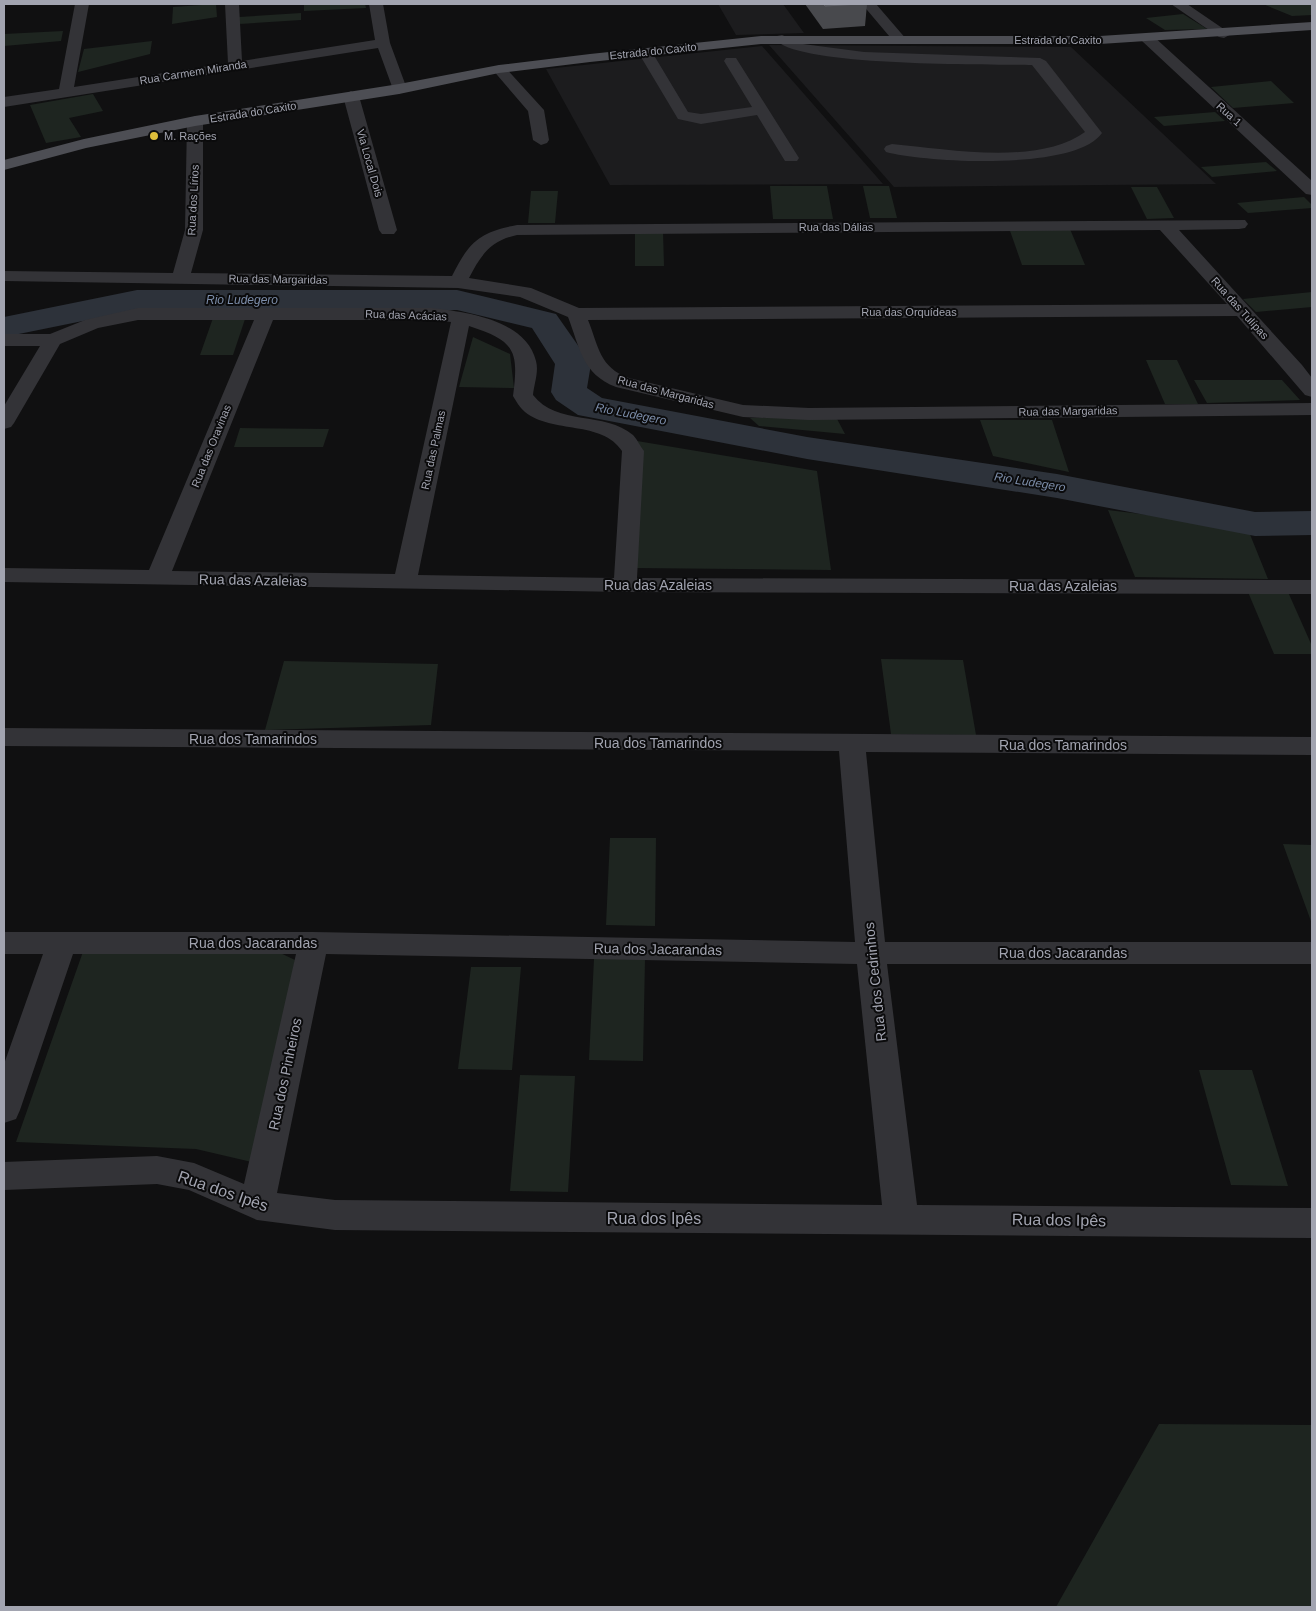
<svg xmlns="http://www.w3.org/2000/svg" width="1316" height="1611" viewBox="0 0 1316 1611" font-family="Helvetica,sans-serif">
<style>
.built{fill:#1c1c1e}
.green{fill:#1e2520}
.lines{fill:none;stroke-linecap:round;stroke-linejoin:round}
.river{fill:#2d323a;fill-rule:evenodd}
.minor{fill:#333337;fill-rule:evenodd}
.major{fill:#4d4e54;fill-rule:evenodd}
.wall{fill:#48494d}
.building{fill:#515358;stroke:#5e5f66}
.poi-dot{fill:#debe3b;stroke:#0b0b0c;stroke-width:2}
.labels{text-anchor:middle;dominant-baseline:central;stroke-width:4;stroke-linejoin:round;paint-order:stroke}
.far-street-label{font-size:11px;fill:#a2a4b0;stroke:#0b0b0c}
.far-poi-label{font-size:11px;fill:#a2a4b0;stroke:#0b0b0c;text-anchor:start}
.far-water-label{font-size:12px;font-style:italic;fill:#7c8da9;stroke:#0b0b0c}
.street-label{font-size:14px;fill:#a2a4b0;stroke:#0b0b0c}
.near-street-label{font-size:16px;fill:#a2a4b0;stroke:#0b0b0c}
</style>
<rect width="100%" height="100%" fill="#101011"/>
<path class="built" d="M718,4H783L804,33L736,35Z
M769,45L1071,47L1216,184L894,187Z
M762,46L883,184L610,185L546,69Z"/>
<path class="green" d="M216,4L217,17L172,24L173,7Z
M304,4H365L366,8L304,11Z
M1263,4H1312V15L1292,16Z
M301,13V20L239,24V17Z
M1183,14L1207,29L1165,30L1146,18Z
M63,31L61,41L4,46V34Z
M152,41L150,54L78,72L84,49Z
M1271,81L1294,103L1233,108L1211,87Z
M93,94L103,111L69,118L81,137L46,143L30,105Z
M1215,112L1225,121L1164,126L1154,117Z
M1266,162L1277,171L1212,177L1201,167Z
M770,186H827L833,219H773Z
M863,186H889L897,218H870Z
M1131,187H1157L1174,218L1147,219Z
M531,191H558L555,223H528Z
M1304,197L1312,205V208L1248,213L1237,203Z
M1009,228L1070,229L1085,265H1022Z
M635,231H663L664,266H635Z
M1312,292V307L1256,312L1243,299Z
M213,318L245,319L233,355H200Z
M473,337L510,354L514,388L459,387Z
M1146,360H1177L1198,404H1165Z
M1194,380H1282L1300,400L1207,403Z
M836,417L845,434L759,426L750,418Z
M980,420H1052L1069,472L993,456Z
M240,428L329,429L323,447H234Z
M637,441L817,471L831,570L635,568Z
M1108,510L1247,527L1268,579L1135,577Z
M1248,592H1288L1312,646V654H1274Z
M881,659L963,660L976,735L891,734Z
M284,661L438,664L431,725L265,730Z
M610,838H656L655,926L606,925Z
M1283,844L1312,845V924Z
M85,946L274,950L295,960L256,1163L196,1149L16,1142Z
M594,959H645L643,1061L589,1060Z
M471,967H521L512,1070L458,1069Z
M1199,1070H1252L1288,1186L1231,1185Z
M520,1075L575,1076L568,1192L510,1191Z
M1159,1424L1312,1425V1607H1056Z"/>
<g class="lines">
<path class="river" d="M137,290H457L556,314L591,364L587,388L602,398L807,437L1057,474L1255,512L1312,511V535L1255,536L1057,498L807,459L578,415L556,400L551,392L555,364L532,328L457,310H137L4,337V317Z"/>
<path class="minor" d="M75,4H89L74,87L228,63L225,4H239L242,61L375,40L369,4H383L390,43L407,89L399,94L394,92L378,48L4,107V97L59,89Z
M862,4H876L907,40L905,43H895Z
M1171,4H1187L1231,34L1224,38L1219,37Z
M1147,34L1152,35L1312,181V195L1306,194L1142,41L1140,38Z
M782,35L803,44L864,52L1040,58L1046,61L1102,133C1076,171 928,163 886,152L884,149L886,146L892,144C948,149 1038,166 1085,132L1032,65C991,64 795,67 775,39L777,36Z
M645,48L652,52L688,112L701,114L752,107L724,61L726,58H736L799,158L797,161H785L757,115L701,124L678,119L638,52Z
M499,65L504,66L544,110L549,140L547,143L541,145L533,140L528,111L492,69Z
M351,91L359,96L397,230L394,234H382L379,230L343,96Z
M195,116L203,121V230L191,273L452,276C469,242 479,232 517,225L1245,220L1248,224L1245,228L1239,229L1179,230L1302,365L1312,378V397L1305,395L1237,316L588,320C599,347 599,367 629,378L743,405L809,408L1312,403V415L809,420L743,417L616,387C582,374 580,348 568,317L520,297L458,288L4,281V271L173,273L185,230L187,121ZM1160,230L1227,304L579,308L531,288L469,278C481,255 490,241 517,235Z
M138,308H432C467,312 526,320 536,361C539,372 534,384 533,395C557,426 605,411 633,435C637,439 640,446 644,451L637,578L1312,580V594L625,592L4,582V568L149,570L254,320H138L98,328L60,344L14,423L11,427L4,429V406L40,346H4V334H50L85,320ZM273,320H432L451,322L395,574L172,571ZM469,326C515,341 519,350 513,396C516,401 520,408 525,412C552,434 602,420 622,451L614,578L418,575Z
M4,728L1312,737V755L866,752L885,942H1312V964H887L917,1205L1312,1208V1238L335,1230L257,1220L189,1190L157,1184L4,1190V1162L157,1156L194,1163L244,1184L296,954H73L20,1110L16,1119L4,1123V1064L43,954H4V932H313L855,942L839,751L4,746ZM326,954L857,964L882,1205L335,1200L277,1193Z"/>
<path class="major" d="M1312,22V30L1100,44H761L590,62L499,73L399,94L195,126L86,148L4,170V160L84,139L195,116L399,84L499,65L590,54L761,36H1100Z"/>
</g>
<path class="wall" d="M805,4H867L865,26L823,29Z"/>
<path class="building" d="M823,4H860L825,6Z"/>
<circle class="poi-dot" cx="154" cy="136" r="5"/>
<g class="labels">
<g class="far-street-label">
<text x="1058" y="40">Estrada do Caxito</text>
<text transform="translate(653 51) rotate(-6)">Estrada do Caxito</text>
<text transform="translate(193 72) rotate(-9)">Rua Carmem Miranda</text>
<text transform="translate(253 112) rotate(-9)">Estrada do Caxito</text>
<text transform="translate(1229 114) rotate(42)">Rua 1</text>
<text transform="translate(370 163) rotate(74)">Via Local Dois</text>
<text transform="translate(193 200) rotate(-87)">Rua dos Lírios</text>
<text x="836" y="227">Rua das Dálias</text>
<text transform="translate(278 279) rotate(1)">Rua das Margaridas</text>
<text transform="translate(1240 308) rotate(48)">Rua das Tulípas</text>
<text x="909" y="312">Rua das Orquídeas</text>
<text transform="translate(406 315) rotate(2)">Rua das Acácias</text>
<text transform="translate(666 392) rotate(15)">Rua das Margaridas</text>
<text transform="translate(1068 411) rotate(-1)">Rua das Margaridas</text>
<text transform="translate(211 446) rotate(-68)">Rua das Oravinas</text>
<text transform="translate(433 450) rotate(-78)">Rua das Palmas</text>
</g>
<g class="far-poi-label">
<text x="164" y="136">M. Rações</text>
</g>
<g class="far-water-label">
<text x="242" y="300">Rio Ludegero</text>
<text transform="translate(631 414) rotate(11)">Rio Ludegero</text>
<text transform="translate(1030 482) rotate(9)">Rio Ludegero</text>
</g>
<g class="street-label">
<text transform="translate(253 580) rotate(1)">Rua das Azaleias</text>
<text x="658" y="585">Rua das Azaleias</text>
<text x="1063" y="586">Rua das Azaleias</text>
<text x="253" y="739">Rua dos Tamarindos</text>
<text x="658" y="743">Rua dos Tamarindos</text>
<text x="1063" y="745">Rua dos Tamarindos</text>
<text x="253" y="943">Rua dos Jacarandas</text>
<text transform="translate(658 949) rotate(1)">Rua dos Jacarandas</text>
<text x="1063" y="953">Rua dos Jacarandas</text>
<text transform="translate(875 982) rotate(-96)">Rua dos Cedrinhos</text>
<text transform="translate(285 1074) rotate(-78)">Rua dos Pinheiros</text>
</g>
<g class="near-street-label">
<text transform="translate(223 1191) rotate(19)">Rua dos Ipês</text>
<text x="654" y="1218">Rua dos Ipês</text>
<text transform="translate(1059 1220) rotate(1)">Rua dos Ipês</text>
</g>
</g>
<rect width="1316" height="1611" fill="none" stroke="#a2a4b0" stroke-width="10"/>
</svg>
